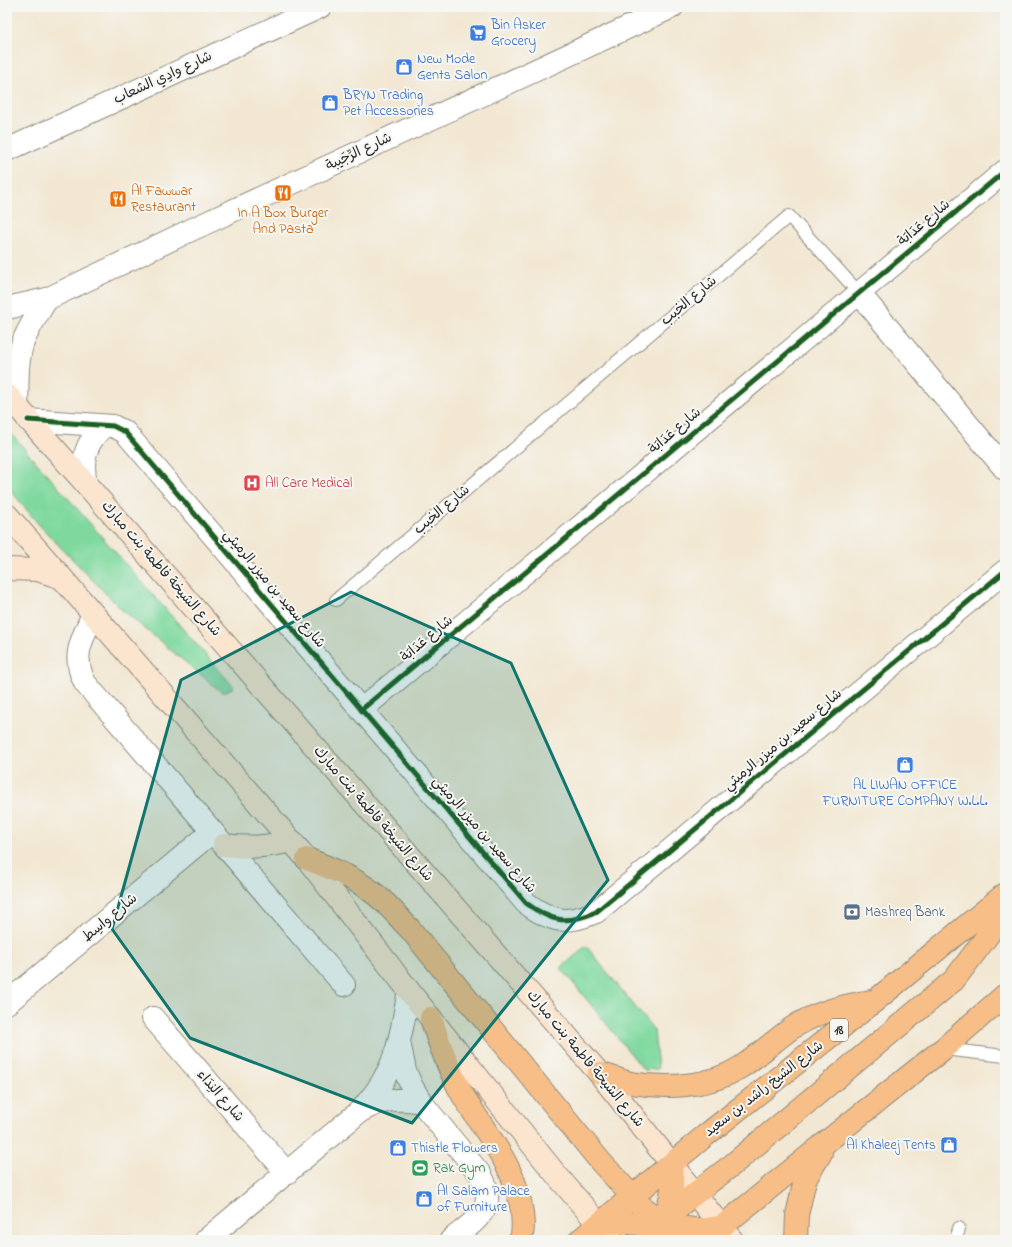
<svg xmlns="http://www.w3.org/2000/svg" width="1012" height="1247" viewBox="0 0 1012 1247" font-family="'Indie Flower','Playpen Sans Arabic',sans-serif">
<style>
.green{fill:#7fd99f;stroke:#558265}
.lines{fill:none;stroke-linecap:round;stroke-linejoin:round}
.lane-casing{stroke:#8e897e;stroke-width:14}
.street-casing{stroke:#8e897e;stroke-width:24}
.secondary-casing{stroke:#8e897e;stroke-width:24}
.primary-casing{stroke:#8e897e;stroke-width:24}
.lane{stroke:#fff;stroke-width:12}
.street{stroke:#fff;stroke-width:22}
.secondary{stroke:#fce5cf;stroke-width:22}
.primary{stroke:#f7be87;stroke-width:22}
.cycleway-casing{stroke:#f6f6f2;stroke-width:8}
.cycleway{stroke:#1b5e20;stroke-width:5}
.marked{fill:#0f766e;fill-opacity:0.2;stroke:#0f766e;stroke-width:3;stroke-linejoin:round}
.labels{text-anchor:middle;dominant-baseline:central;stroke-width:4;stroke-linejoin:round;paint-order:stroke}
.shield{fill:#f6f6f2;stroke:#686867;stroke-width:1}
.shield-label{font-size:13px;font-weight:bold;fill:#2b2b2b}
.shop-label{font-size:14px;fill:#366cbe;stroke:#f6f6f2;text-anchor:start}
.street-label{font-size:14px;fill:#2b2b2b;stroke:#f6f6f2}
.food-label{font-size:14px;fill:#c56008;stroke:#f6f6f2;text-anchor:start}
.health-label{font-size:14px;fill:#be3a42;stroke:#f6f6f2;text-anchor:start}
.service-label{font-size:14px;fill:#4e5e75;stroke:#f6f6f2;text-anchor:start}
.leisure-label{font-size:14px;fill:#27864d;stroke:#f6f6f2;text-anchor:start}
</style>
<rect width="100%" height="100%" fill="#f6f6f2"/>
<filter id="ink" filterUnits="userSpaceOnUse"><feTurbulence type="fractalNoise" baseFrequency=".025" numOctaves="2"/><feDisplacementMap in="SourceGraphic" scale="8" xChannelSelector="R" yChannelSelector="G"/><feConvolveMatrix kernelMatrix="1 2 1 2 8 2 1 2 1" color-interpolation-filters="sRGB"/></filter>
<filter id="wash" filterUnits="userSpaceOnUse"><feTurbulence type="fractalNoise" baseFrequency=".012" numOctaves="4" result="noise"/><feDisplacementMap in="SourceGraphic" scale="16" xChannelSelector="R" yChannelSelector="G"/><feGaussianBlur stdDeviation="0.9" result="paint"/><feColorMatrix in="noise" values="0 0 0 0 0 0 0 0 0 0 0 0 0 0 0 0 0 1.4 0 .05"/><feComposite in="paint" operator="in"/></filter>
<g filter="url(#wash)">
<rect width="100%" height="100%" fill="#f2e7d2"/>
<path class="green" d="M7,429L234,687L223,693L122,610L40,526L7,486Z
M586,946L654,1030L658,1069L644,1070L561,968Z"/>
</g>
<g filter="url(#ink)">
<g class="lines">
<g class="lane-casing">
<path id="lane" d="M336,600L789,216L859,293
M943,1049L1005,1056
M956,1240L959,1228"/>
</g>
<g class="street-casing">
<path id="street" d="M7,150L320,7
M859,293L1005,469
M7,308L47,299L191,230L672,7
M17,406C18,385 16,362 23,342C29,327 38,313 47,299
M28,420L113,426L125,432L526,903C552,922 566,925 596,912L1005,571
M86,484C81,459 85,443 104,426
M93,614C82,640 71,655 85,683L344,985
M361,710L1005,171
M7,1003L212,832
M153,1018L287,1173
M399,1041L405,1071L412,1087L421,1102L480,1174C500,1207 475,1221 451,1240
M361,1110C370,1100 379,1089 385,1077C400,1052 403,1019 409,991
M206,1240L359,1112C379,1100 398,1097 421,1102"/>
</g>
<g class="secondary-casing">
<path id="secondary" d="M7,395L86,484L599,1073L732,1240
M7,515L307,859L409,991L554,1172L612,1240
M7,569L38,570L62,578
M224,845C249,848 266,847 292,841"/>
</g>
<g class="primary-casing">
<path id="primary" d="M307,859C334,869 362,881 383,901C392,909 400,919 409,928L600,1161L641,1206L662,1221L679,1227L693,1229H707L721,1227
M431,1018C439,1043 448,1068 461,1092C483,1131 517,1166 522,1213C523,1222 524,1232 520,1240
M599,1073C610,1076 621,1081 631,1083C667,1089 710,1087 741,1067C759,1055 775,1040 792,1028C816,1012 845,1005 873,1001
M663,1219C672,1199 674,1186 671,1164
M599,1224C622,1221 644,1222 666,1233
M710,1236L830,1139L943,1049L1005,995
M580,1240L706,1135L876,1000L1005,894
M658,1240L666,1222L684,1202L732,1165L954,980L988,935L1005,905
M796,1240L797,1215L805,1180L821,1153"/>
</g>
<use href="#lane" class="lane"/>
<use href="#street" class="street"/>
<use href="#secondary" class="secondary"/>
<use href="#primary" class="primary"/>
<g class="cycleway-casing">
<path id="cycleway" d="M28,420L113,426L125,432L526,903C552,922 566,925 596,912L1005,571
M361,710L1005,171"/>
</g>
<use href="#cycleway" class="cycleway"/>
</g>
</g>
<path class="marked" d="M351,592L511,663L608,880L412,1123L190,1038L112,929L181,680Z"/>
<defs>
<g id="supermarket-square" transform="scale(0.9)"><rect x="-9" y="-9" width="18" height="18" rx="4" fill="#3f7fe0" stroke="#f6f6f2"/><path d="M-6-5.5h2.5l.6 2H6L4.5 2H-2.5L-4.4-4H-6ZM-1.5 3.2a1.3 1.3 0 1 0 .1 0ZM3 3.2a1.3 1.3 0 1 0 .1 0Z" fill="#fff"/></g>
<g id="shop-square" transform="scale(0.9)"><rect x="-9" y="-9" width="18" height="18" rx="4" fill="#3f7fe0" stroke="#f6f6f2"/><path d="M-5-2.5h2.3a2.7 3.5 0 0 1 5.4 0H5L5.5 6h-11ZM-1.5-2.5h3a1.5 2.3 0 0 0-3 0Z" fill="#fff"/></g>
<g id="restaurant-square" transform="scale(0.9)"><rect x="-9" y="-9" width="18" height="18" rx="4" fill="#e8710a" stroke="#f6f6f2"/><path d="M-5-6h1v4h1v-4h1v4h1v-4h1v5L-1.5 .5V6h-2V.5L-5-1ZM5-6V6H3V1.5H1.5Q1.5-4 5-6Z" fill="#fff"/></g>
<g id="hospital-square" transform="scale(0.9)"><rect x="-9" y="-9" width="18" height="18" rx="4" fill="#e0444e" stroke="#f6f6f2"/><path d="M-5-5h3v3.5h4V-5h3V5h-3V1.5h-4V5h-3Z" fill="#fff"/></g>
<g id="bank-square" transform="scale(0.9)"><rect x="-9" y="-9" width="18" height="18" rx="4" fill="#5c6f8a" stroke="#f6f6f2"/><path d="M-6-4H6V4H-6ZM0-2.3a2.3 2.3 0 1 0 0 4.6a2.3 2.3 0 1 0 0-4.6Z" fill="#fff"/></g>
<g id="stadium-square" transform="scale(0.9)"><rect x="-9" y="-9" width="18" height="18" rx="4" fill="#2e9e5b" stroke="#f6f6f2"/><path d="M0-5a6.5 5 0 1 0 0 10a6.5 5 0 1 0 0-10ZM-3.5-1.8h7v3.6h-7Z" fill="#fff"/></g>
</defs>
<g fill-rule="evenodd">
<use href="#supermarket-square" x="478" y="33"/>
<use href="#shop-square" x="404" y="67"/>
<use href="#shop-square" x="330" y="103"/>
<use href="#restaurant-square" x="283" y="193"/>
<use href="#restaurant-square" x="118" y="199"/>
<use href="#hospital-square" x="252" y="483"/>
<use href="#shop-square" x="905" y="765"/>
<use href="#bank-square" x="852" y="912"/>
<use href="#shop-square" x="949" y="1145"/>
<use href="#shop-square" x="398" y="1148"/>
<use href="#stadium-square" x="420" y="1168"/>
<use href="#shop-square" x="424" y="1199"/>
</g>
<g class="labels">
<rect class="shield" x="830" y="1019" width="18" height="22" rx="3"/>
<g class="shield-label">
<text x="839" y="1030">18</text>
</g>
<g class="shop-label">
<text x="491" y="25">Bin Asker<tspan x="491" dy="16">Grocery</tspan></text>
<text x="417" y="59">New Mode<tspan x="417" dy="16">Gents Salon</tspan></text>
<text x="343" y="95">BRYN Trading<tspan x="343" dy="16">Pet Accessories</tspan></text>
<text x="905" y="785" text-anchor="middle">AL LIWAN OFFICE<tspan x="905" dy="16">FURNITURE COMPANY W.L.L.</tspan></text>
<text x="936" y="1145" text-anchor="end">Al Khaleej Tents</text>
<text x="411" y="1148">Thistle Flowers</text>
<text x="437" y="1191">Al Salam Palace<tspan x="437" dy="16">of Furniture</tspan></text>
</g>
<g class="street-label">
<text transform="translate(163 78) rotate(-25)">شارع وادِي الشعاب</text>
<text transform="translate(359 152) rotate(-25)">شارع الرِّجَيبة</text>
<text transform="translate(924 223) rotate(-40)">شارع عَدَابَة</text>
<text transform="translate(689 301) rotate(-40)">شارع الخبب</text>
<text transform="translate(675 431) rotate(-40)">شارع عَدَابَة</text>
<text transform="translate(442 510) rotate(-40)">شارع الخبب</text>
<text transform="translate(161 569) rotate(49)">شارع الشيخة فاطمة بنت مبارك</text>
<text transform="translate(274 589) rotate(50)">شارع سعيد بن ميزر الرميثي</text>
<text transform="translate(427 639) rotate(-40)">شارع عَدَابَة</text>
<text transform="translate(783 740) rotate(-40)">شارع سعيد بن ميزر الرميثي</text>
<text transform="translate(373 814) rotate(49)">شارع الشيخة فاطمة بنت مبارك</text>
<text transform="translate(484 835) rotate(49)">شارع سعيد بن ميزر الرميثي</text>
<text transform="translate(110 918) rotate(-40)">شارع واسِط</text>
<text transform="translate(585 1059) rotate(50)">شارع الشيخة فاطمة بنت مبارك</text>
<text transform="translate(764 1089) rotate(-38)">شارع الشيخ راشد بن سعيد</text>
<text transform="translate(220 1096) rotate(49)">شارع النِدَاء</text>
</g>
<g class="food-label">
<text x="131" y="191">Al Fawwar<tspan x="131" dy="16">Restaurant</tspan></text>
<text x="283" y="213" text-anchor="middle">In A Box Burger<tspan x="283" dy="16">And Pasta</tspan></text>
</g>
<g class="health-label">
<text x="265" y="483">All Care Medical</text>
</g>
<g class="service-label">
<text x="865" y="912">Mashreq Bank</text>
</g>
<g class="leisure-label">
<text x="433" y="1168">Rak Gym</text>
</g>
</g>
<rect width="1012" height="1247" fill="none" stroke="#f6f6f2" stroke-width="24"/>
</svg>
